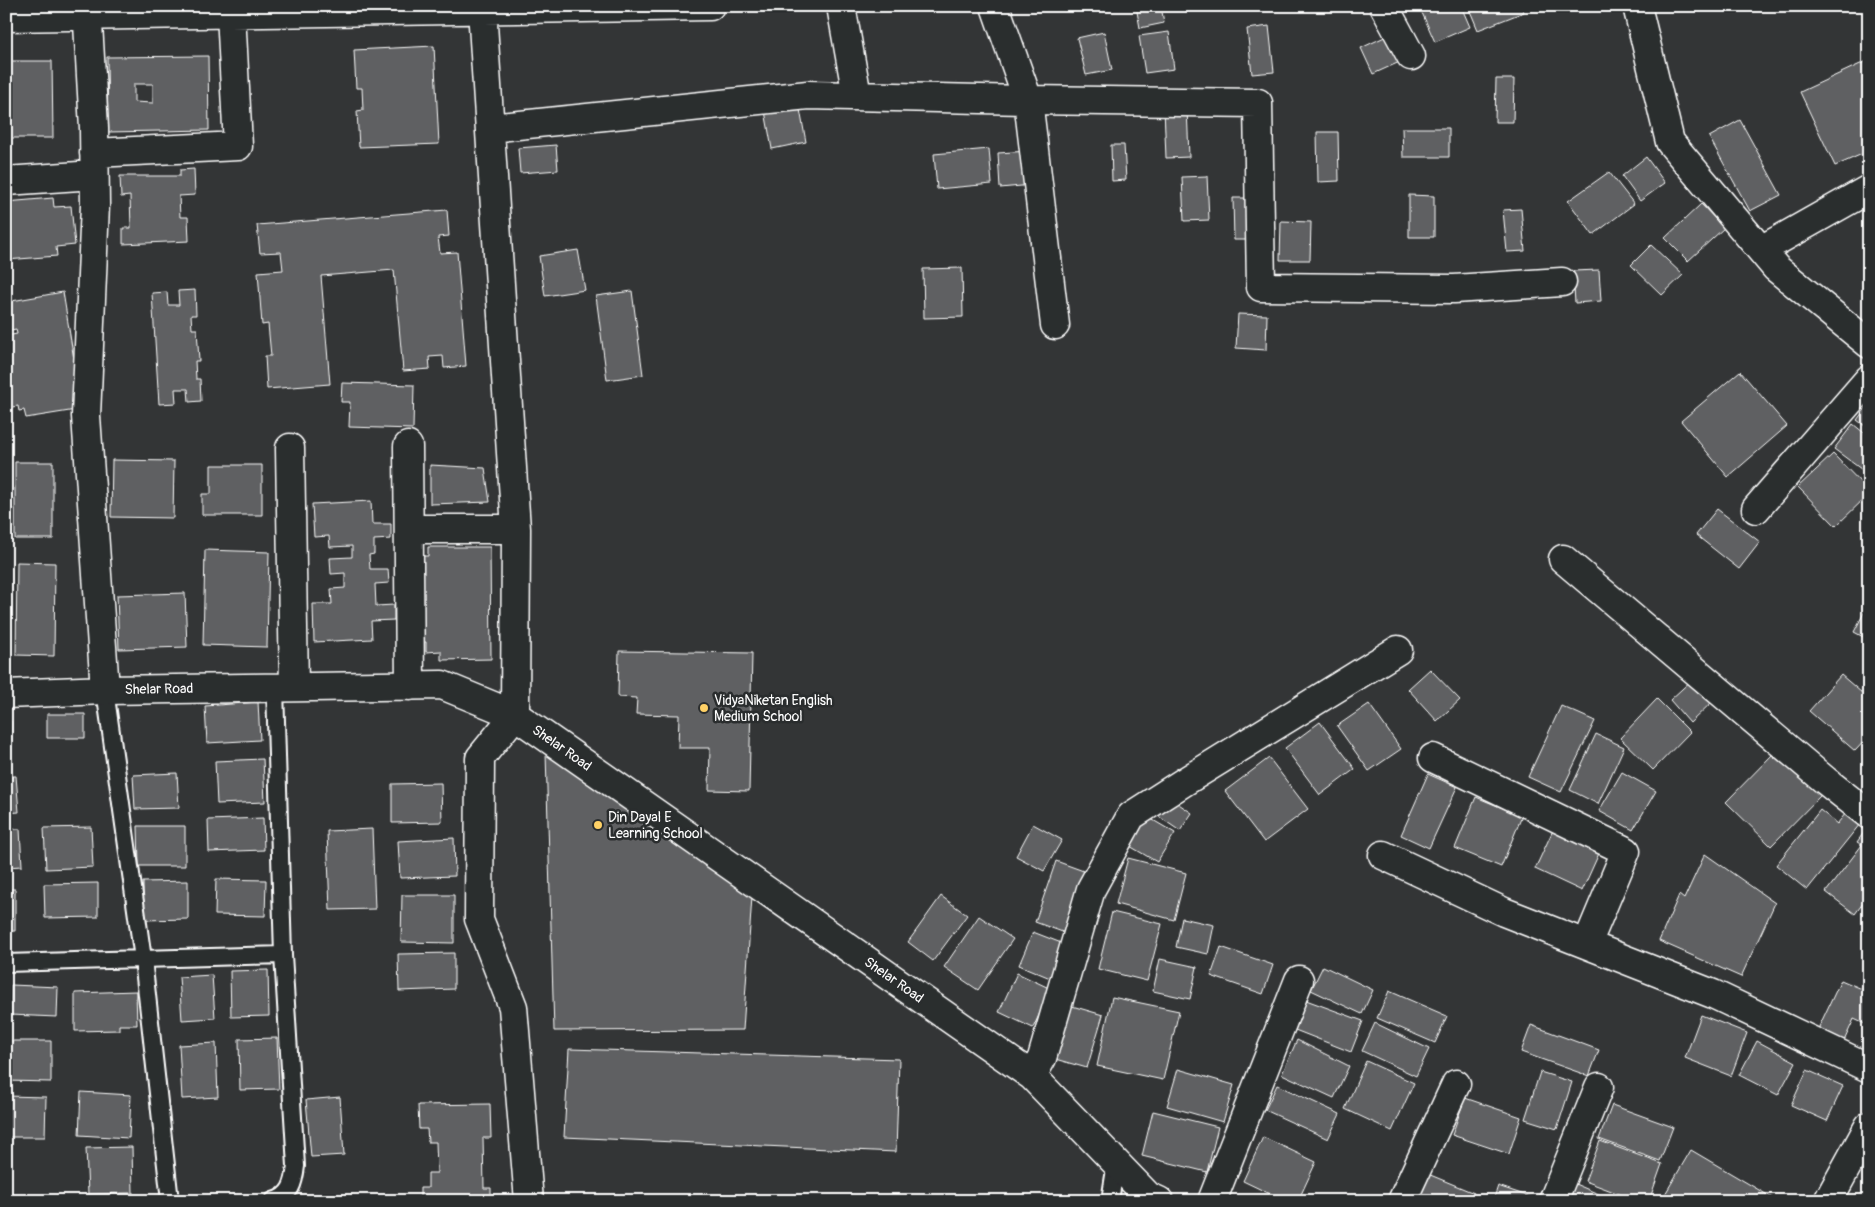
<svg xmlns="http://www.w3.org/2000/svg" width="1875" height="1207" viewBox="0 0 1875 1207" font-family="Pangolin,sans-serif">
<style>
.building{fill:#5f6162;stroke:#fff;fill-rule:evenodd}
.lines{fill:none;stroke-linecap:round;stroke-linejoin:round}
.lane-casing{stroke:#fff;stroke-width:20}
.street-casing{stroke:#fff;stroke-width:31}
.lane{stroke:#2a2d2e;stroke-width:16}
.street{stroke:#2a2d2e;stroke-width:28}
.poi-dot{fill:#ffd166;stroke:#2a2d2e;stroke-width:2}
.labels{text-anchor:middle;dominant-baseline:central;stroke-width:5;stroke-linejoin:round;paint-order:stroke}
.street-label{font-size:14px;fill:#fff;stroke:#2a2d2e}
.poi-label{font-size:14px;fill:#fff;stroke:#2a2d2e;text-anchor:start}
</style>
<rect width="100%" height="100%" fill="#333536"/>
<filter id="ink" filterUnits="userSpaceOnUse"><feTurbulence type="fractalNoise" baseFrequency=".02" numOctaves="2"/><feDisplacementMap in="SourceGraphic" scale="10" xChannelSelector="R" yChannelSelector="G"/><feConvolveMatrix kernelMatrix="1 2 1 2 8 2 1 2 1" color-interpolation-filters="sRGB"/></filter>
<g filter="url(#ink)">
<path class="building" d="M1136,6H1161L1164,23L1140,28Z
M1419,6H1461L1470,27L1435,42Z
M1468,6H1522L1524,12L1478,30Z
M1269,26L1274,72L1252,74L1247,29Z
M1104,32L1112,70L1086,75L1077,38Z
M1169,32L1174,69L1145,73L1139,36Z
M1391,34L1404,60L1373,74L1361,48Z
M434,46L439,144L359,147L357,111L363,110L362,88H356L354,50Z
M208,56L209,130L108,132L107,57ZM134,84H153V103L134,102Z
M1869,60V151L1835,166L1800,92Z
M6,61H52L53,138H6Z
M1496,79H1514L1513,122H1495Z
M799,104L806,142L772,149L765,111Z
M1187,107L1189,157L1166,158L1164,108Z
M1740,120L1781,195L1750,211L1709,137Z
M1402,128H1449V157H1403Z
M1317,132H1338L1339,181L1318,182Z
M556,145L558,170L520,173L518,148Z
M1111,145H1124L1126,180L1112,181Z
M989,149L992,184L937,189L934,154Z
M1029,151L1032,185L1000,188L998,153Z
M1646,157L1665,183L1640,201L1622,176Z
M194,169L195,195L179,196L180,217H188L189,241L123,244V228H131L130,196L121,197L120,176H180V170Z
M1609,172L1634,204L1593,235L1568,201Z
M1207,176L1209,220L1184,221L1182,177Z
M1409,195L1434,196V237H1409Z
M53,198L54,207L71,206L75,245L56,247L57,256L6,260V202Z
M1233,198H1253L1255,240H1234Z
M1701,204L1724,228L1688,261L1665,238Z
M1521,209L1525,251L1507,252L1503,210Z
M447,210L449,236L438,237L440,253L457,252L466,366L444,368L443,356L429,357L430,369L403,371L394,270L321,276L330,384L267,389L265,356H271L268,324L262,325L258,272L283,270L281,252L260,253L257,225Z
M1281,221L1311,222L1310,260H1280Z
M1651,245L1683,275L1662,295L1631,265Z
M578,250L585,290L545,296L539,256Z
M962,268L963,317L924,318L923,269Z
M1599,270L1601,301L1575,303L1573,271Z
M195,290L196,315H191L192,329H197L199,361H195L196,379H200L201,401L189,402L188,389H175L176,403L159,404L152,293L167,292L168,305H179L178,291Z
M632,291L643,375L607,380L596,296Z
M63,292L82,409L26,418L24,410L19,411L18,406L6,408V336L17,334L16,329L6,331V302Z
M1238,314L1267,315L1266,350L1236,348Z
M1740,371L1787,426L1728,477L1681,421Z
M342,383L414,385L413,429L349,427L350,402H341Z
M1869,404V429L1857,420Z
M1853,424L1869,437V475L1834,449Z
M1833,454L1869,491V494L1836,526L1798,487Z
M112,460L174,461L173,518L111,517Z
M15,462H53V539H15Z
M211,465H262V515H202V494H211Z
M430,465L485,468L490,502L430,504Z
M371,501L372,524H391V539L374,540V554L369,555L370,569H388L389,583L375,584L376,606L394,605V620L371,621L372,639L314,642L313,604H332L331,589L345,588V573L331,574L330,558L352,557V546L330,547L329,536L314,537L312,504Z
M1717,509L1760,542L1739,569L1696,535Z
M428,547H490L491,659L441,660V651L426,652V642H421V556H428Z
M205,550L269,552L267,647L203,645Z
M17,562L55,563L54,656L16,655Z
M185,593L187,647L119,649L117,595Z
M1869,603V640L1854,632Z
M619,651L752,653L749,791L709,790L710,748H678L679,715L636,714L637,698L618,697Z
M1430,669L1460,700L1437,721L1408,689Z
M1841,675L1869,699V736L1855,751L1809,711Z
M1694,678L1714,700L1690,723L1670,700Z
M1657,699L1690,732L1653,770L1620,738Z
M258,702L260,740L207,743L205,706Z
M1369,704L1401,749L1369,771L1337,726Z
M1561,706L1595,721L1561,792L1528,777Z
M47,714H85V738H47Z
M6,721H11V761H6Z
M1320,722L1355,769L1320,795L1285,748Z
M1596,734L1624,747L1598,804L1570,790Z
M1775,752L1824,792L1771,846L1726,802Z
M546,753L752,896L743,1030L554,1031Z
M1269,758L1308,809L1264,842L1225,791Z
M263,759L265,802L217,804L215,761Z
M1622,772L1656,791L1633,830L1599,811Z
M177,773L179,808L135,809L133,775Z
M1428,774L1457,787L1429,848L1401,835Z
M6,776H16L19,812L6,813Z
M441,783L442,822L392,823V784Z
M1476,797L1522,816L1501,867L1455,848Z
M1170,798L1192,813L1180,831L1158,816Z
M1820,810L1837,824L1846,813L1860,824L1807,890L1776,865Z
M1146,816L1175,833L1157,862L1128,845Z
M263,818L264,850L209,852L208,820Z
M1033,824L1062,840L1044,871L1016,856Z
M138,826H185V866H139Z
M91,827L93,867L46,869L44,828Z
M1554,828L1601,849L1582,891L1535,869Z
M1867,828L1869,829V895L1855,914L1826,892L1862,845L1857,842Z
M6,829H20L22,866L6,867Z
M372,829L375,909L330,910L327,831Z
M454,838L455,876L400,878L398,841Z
M1705,854L1775,903L1741,977L1659,941L1679,895L1684,899Z
M1128,858L1186,873L1174,920L1116,904Z
M1056,861L1089,873L1068,934L1035,922Z
M216,879L266,880L265,916L215,915Z
M188,881V919L143,920V882Z
M98,883V917L45,918L44,884Z
M6,889H15V931H6Z
M402,895H454V943L401,942Z
M941,896L967,915L933,961L908,942Z
M1112,912L1162,924L1147,981L1098,969Z
M979,916L1013,939L978,990L944,967Z
M1182,918L1214,925L1208,954L1176,947Z
M1033,932L1069,946L1055,980L1019,965Z
M1221,947L1273,965L1263,994L1211,976Z
M454,953V989L399,991L398,954Z
M1160,959L1197,967L1190,999L1153,991Z
M1323,966L1373,990L1362,1014L1311,990Z
M268,970L269,1016L231,1017L230,971Z
M1017,973L1051,989L1033,1028L999,1012Z
M212,975L215,1018L182,1020L179,977Z
M1841,980L1869,992V1020L1867,1025L1854,1019L1844,1041L1818,1029Z
M11,985L58,987L57,1017L10,1015Z
M136,991L137,1025H119V1030L75,1031V993Z
M1389,991L1447,1016L1435,1043L1377,1018Z
M1112,997L1179,1011L1163,1080L1097,1066Z
M1306,1000L1363,1021L1351,1052L1295,1030Z
M1072,1006L1103,1015L1087,1068L1055,1059Z
M1701,1015L1747,1033L1731,1076L1685,1058Z
M1375,1023L1429,1049L1416,1076L1362,1051Z
M1531,1025L1599,1050L1589,1076L1521,1052Z
M277,1038L279,1089L240,1090L239,1039Z
M1297,1040L1349,1066L1334,1098L1282,1074Z
M6,1041H51V1082L6,1081Z
M1757,1041L1796,1062L1778,1095L1739,1075Z
M216,1043L218,1097L182,1099L179,1045Z
M569,1049L899,1059L896,1152L564,1137Z
M1366,1061L1414,1083L1392,1131L1345,1109Z
M1178,1069L1234,1085L1223,1122L1167,1106Z
M1807,1070L1843,1086L1827,1121L1791,1105Z
M1540,1072L1572,1082L1557,1129L1525,1119Z
M1277,1085L1340,1114L1328,1139L1265,1110Z
M81,1092L131,1095L129,1138L79,1135Z
M6,1096L46,1097L45,1137H6Z
M340,1097L344,1155L311,1157L306,1100Z
M1465,1098L1521,1117L1509,1154L1452,1135Z
M490,1104L491,1138H483L484,1188H491V1201H420V1188H428V1173H437L436,1142H428L427,1129H419L418,1105Z
M1612,1105L1673,1127L1660,1161L1599,1139Z
M1153,1111L1218,1127L1207,1172L1142,1156Z
M1263,1137L1316,1162L1298,1201H1285L1243,1181Z
M1600,1141L1662,1164L1649,1201H1638L1585,1181Z
M132,1147L133,1193L88,1194L86,1148Z
M1691,1150L1776,1200L1775,1201H1661Z
M1423,1172L1474,1193L1471,1201H1418L1412,1198Z
M1575,1184L1615,1201H1568Z
M1498,1186L1542,1201H1493Z"/>
<g class="lines">
<g class="lane-casing">
<path id="lane" d="M105,690L143,959L170,1201
M6,963L283,955L275,688
M273,1201C291,1196 294,1183 296,1166L283,955
M1110,1201L1116,1163"/>
</g>
<g class="street-casing">
<path id="street" d="M87,6L94,128L95,205L86,416L105,690
M841,6L857,96
M995,6L1028,100L1258,103L1261,287L1454,289L1562,282
M1384,6L1411,56
M1637,6L1670,142L1776,268L1869,344
M482,9L516,529L515,715L480,758L479,919L513,1007L529,1201
M6,17L710,6
M490,128L808,95L1028,100L1055,325
M94,153L238,146L231,13
M6,181L94,175
M1761,250L1869,189
M408,446L410,686
M290,448L294,687
M1756,509L1869,379
M409,529H516
M1563,559L1826,781L1869,815
M6,694L105,690L442,685L515,715L1032,1076L1148,1196L1159,1201
M1433,758L1626,851L1587,944
M1383,855L1504,912L1713,994L1869,1068
M1032,1076L1042,1058L1091,889L1131,816L1184,782L1398,650
M1212,1201L1299,980
M1402,1201L1456,1084
M1553,1201L1599,1087
M1828,1201L1869,1126"/>
</g>
<use href="#lane" class="lane"/>
<use href="#street" class="street"/>
</g>
</g>
<g class="poi-dot">
<circle cx="704" cy="708" r="5"/>
<circle cx="598" cy="825" r="5"/>
</g>
<g class="labels">
<g class="street-label">
<text transform="translate(159 689) rotate(-1)">Shelar Road</text>
<text transform="translate(562 748) rotate(35)">Shelar Road</text>
<text transform="translate(894 980) rotate(35)">Shelar Road</text>
</g>
<g class="poi-label">
<text x="714" y="700">VidyaNiketan English<tspan x="714" dy="16">Medium School</tspan></text>
<text x="608" y="817">Din Dayal E<tspan x="608" dy="16">Learning School</tspan></text>
</g>
</g>
<rect width="1875" height="1207" fill="none" stroke="#2a2d2e" stroke-width="25"/>
<rect x="12" y="12" width="1850" height="1182" fill="none" stroke="#fff" stroke-width="2" filter="url(#ink)"/>
</svg>
